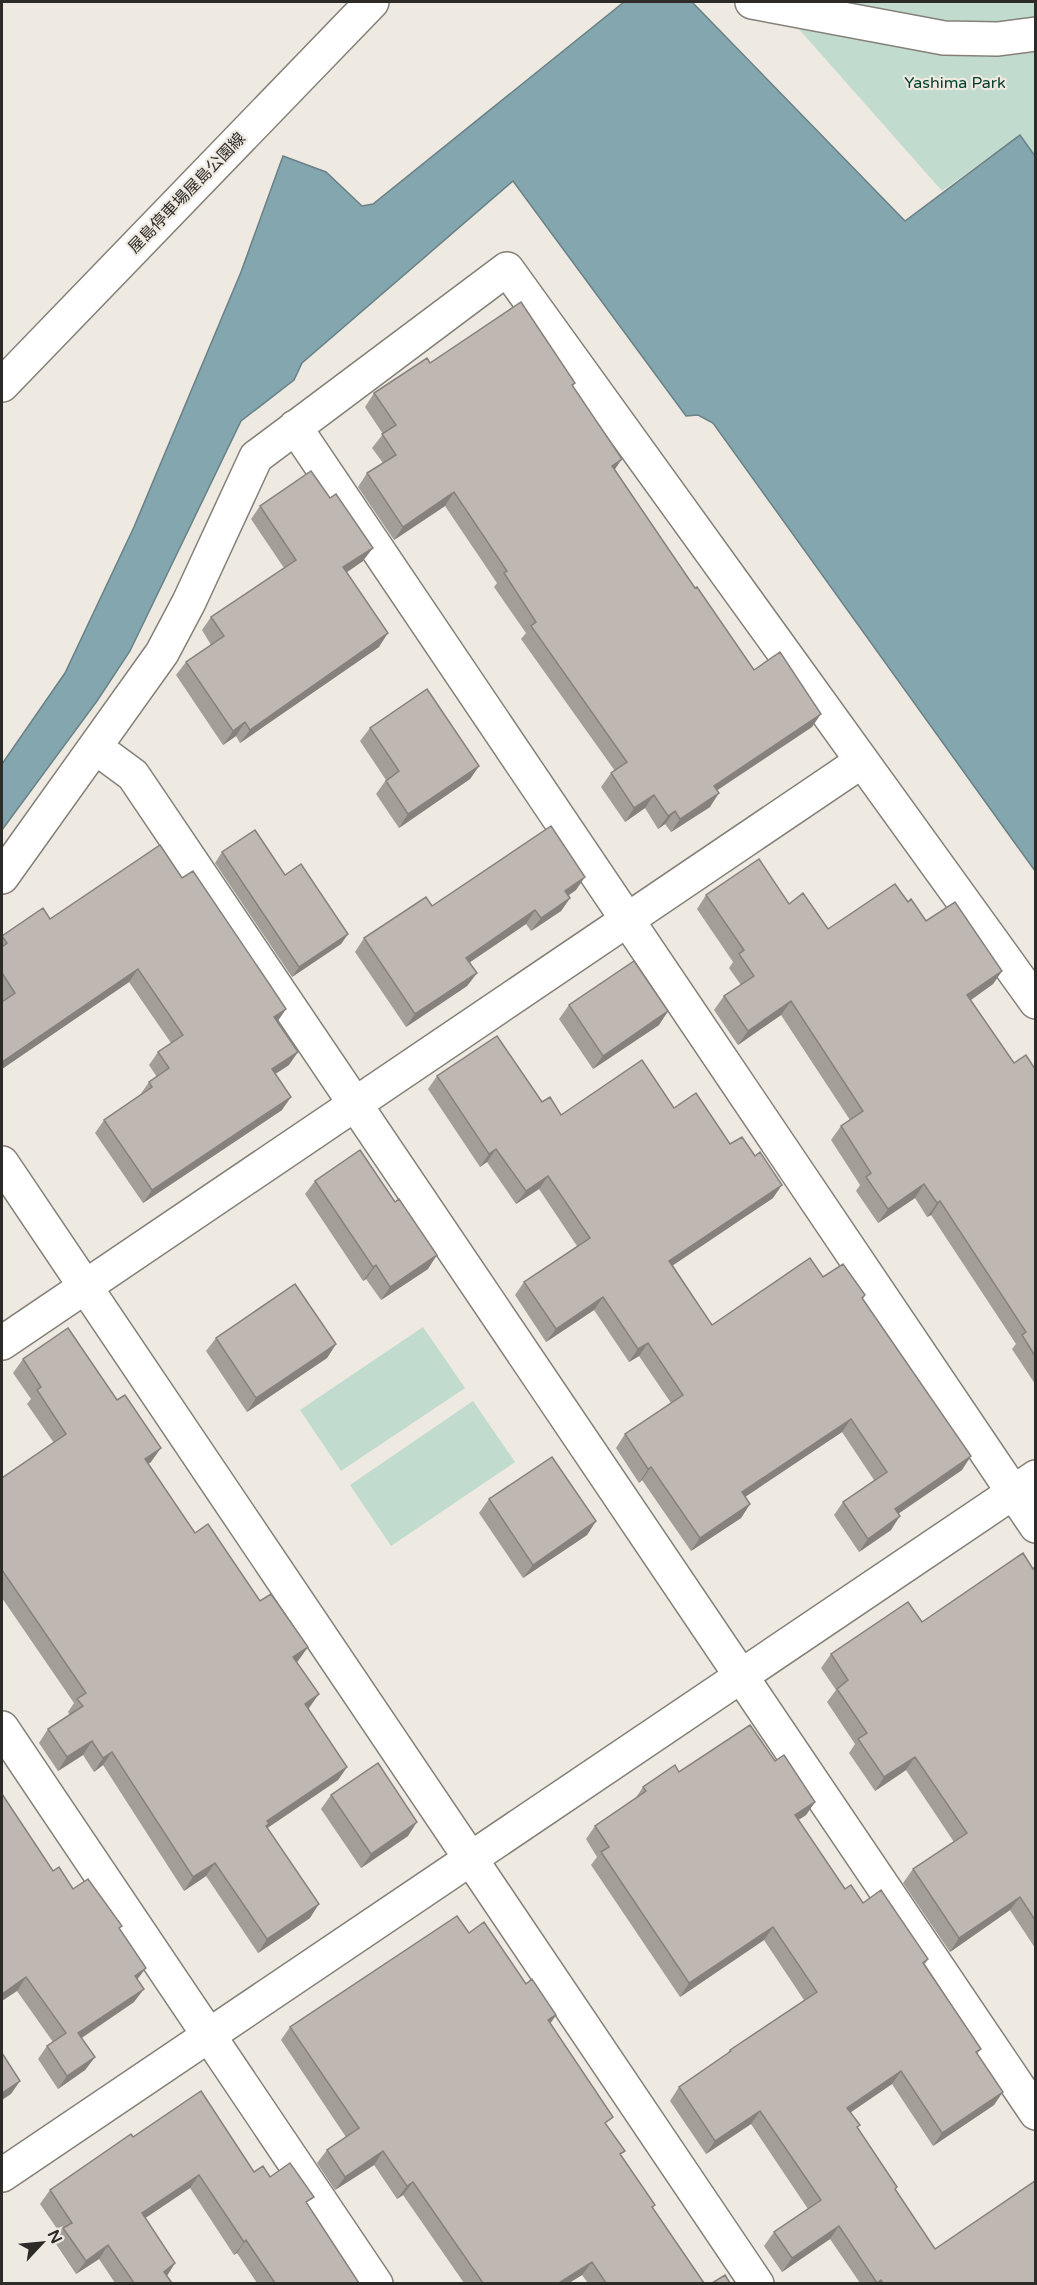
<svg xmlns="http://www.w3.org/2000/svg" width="1037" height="2285" viewBox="0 0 1037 2285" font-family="'Varela Round','Noto Sans JP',sans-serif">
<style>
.green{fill:#c1dccf}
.water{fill:#83a6af;stroke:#698186;stroke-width:1.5}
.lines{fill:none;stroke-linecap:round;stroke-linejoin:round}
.minor-casing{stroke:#848078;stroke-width:36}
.major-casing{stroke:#848078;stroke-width:36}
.minor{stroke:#fff;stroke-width:33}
.major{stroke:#fff;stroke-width:33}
.wall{fill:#a49e99}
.shaded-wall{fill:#86817d}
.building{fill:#bfb8b2;stroke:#86817d;stroke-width:1.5}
.labels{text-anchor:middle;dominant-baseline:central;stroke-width:4.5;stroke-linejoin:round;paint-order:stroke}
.park-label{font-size:16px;fill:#003e29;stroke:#eee9e1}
.street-label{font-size:16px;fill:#2d2b28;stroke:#eee9e1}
</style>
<rect width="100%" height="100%" fill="#eee9e1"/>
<path class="green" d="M775,2H1035V156L1020,135L942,191Z
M423,1327L465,1388L341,1471L300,1410Z
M473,1401L515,1462L391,1546L350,1485Z"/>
<path class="water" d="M624,2H692L905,221L1020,135L1035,156V871L713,423L698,415L686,416L513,181L302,363L294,380L241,421L130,651L97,701L2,830V764L65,673L134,527L241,272L283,156L326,172L362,206L373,204Z"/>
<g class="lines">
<g class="minor-casing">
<path id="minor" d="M752,2L944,38L998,39L1036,34
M295,427L1036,1526
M95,747L133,775L1036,2113
M2,877L162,653L189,602L256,457L507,269L1036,1002
M2,1163L757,2284
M2,1343L862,761
M2,1728L376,2284
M2,2175L1036,1477"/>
</g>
<g class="major-casing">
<path id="major" d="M2,385L372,2"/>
</g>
<use href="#minor" class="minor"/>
<use href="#major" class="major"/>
</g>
<path class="wall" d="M430,363L575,383L573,386L615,469L695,588L754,670L812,727L717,790L710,807L671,832L665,824L658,829L645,808L625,822L601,787L611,773L615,771L521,639L526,633L494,587L497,583L445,506L394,540L358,487L367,473L383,463L372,448L383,434L365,407L374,393Z
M260,506L363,561L347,572L379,647L240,743L236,736L223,745L176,675L186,662L211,645L202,630L211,617L284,568L251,519Z
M370,728L479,766L470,779L399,828L376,794L386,780L360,741Z
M222,852L285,875L348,934L341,944L292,977L215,863Z
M182,878L286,1009L277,1022L289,1065L275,1074L282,1110L143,1203L95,1133L104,1120L140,1095L149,1082L157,1077L149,1065L158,1052L171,1043L129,982L2,1069V1002L3,1001L2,999V936L50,919Z
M576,890L569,895L570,898L561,911L531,931L526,924L470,962L477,973L467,986L406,1027L355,952L364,938L432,906Z
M706,895L789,904L828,929L908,902L926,921L1002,971L993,984L971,1000L1014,1063L1035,1069V1384L1012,1349L1016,1344L931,1215L927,1217L915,1198L878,1223L856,1191L860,1185L831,1140L841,1126L850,1120L781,1015L738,1045L714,1010L724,996L741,985L729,968L733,962L697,909Z
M569,1005L668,1011L659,1025L593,1069L559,1019Z
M437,1076L542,1102L561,1115L674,1108L730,1144L773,1198L673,1265L712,1325L823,1277L865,1295L863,1299L962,1470L898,1514L891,1530L859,1552L834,1515L843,1502L874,1480L842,1432L745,1497L750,1504L741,1518L691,1551L642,1480L639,1483L616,1448L625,1434L671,1403L639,1356L629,1362L594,1310L546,1342L515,1295L524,1282L577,1246L539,1189L516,1204L487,1162L480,1167L428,1089Z
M315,1181L428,1269L381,1300L366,1279L363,1281L305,1194Z
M216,1338L336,1344L327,1358L247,1412L206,1351Z
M23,1359L151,1462L148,1464L195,1533L260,1601L308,1647L297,1662L309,1708H308L347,1767L338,1780L267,1828L310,1918L258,1953L206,1876L184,1891L103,1765L94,1772L83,1755L58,1771L39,1743L48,1729L70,1715L68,1712L74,1703L2,1598V1478L54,1443L27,1404L31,1399L13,1373Z
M489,1499L596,1521L587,1535L523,1578L479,1513Z
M1035,1567V1948L1010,1910L950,1952L903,1883L913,1869L954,1842L906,1770L875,1791L849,1753L855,1744L827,1702L836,1690L821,1668L831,1654L922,1622Z
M775,1761L815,1802L806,1815L798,1820L845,1889L863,1903L928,1959L925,1964L981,2049L977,2054L994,2105L933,2146L892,2084L851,2112L858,2128L896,2190L935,2249L1035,2283H860L830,2239L782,2272L764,2246L774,2232L808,2209L751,2124L706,2154L670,2101L679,2087L727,2054L730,2050L804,2000L764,1940L680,1997L591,1865L597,1857L586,1839L595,1826L635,1799L643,1787L679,1772Z
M331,1795L408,1836L361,1868L321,1809Z
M53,1871L120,1929L137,1980L134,2002L82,2038L95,2057L85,2070L58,2089L38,2059L47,2046L53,2042L17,1991Z
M469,1933L526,1984L556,2015L550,2024L607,2125L621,2156L655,2205L652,2209L704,2283H588L582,2275L569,2283H464L403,2195L397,2199L374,2165L335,2190L317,2163L327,2150L346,2137L281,2040L290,2027Z
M133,2137L270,2177L308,2205L359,2283H257L237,2253L234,2255L190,2188L145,2218L175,2263L167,2276L172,2283H115L99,2259L76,2274L54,2241L60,2233L40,2204L50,2190Z"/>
<path class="shaded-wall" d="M622,459L613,472L612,466Z
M454,492L445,506L394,540L403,527Z
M373,548L363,561L334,581L343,567Z
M388,633L379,647L240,743L250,730Z
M821,714L812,727L704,799L714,786Z
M245,722L236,736L223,745L233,731Z
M479,766L470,779L399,828L408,814Z
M719,793L710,807L671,832L680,819Z
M654,795L645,808L625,822L634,808Z
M675,811L665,824L658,829L668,816Z
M585,877L576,890L556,904L565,891Z
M570,898L561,911L531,931L541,918Z
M535,910L526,924L457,971L466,958Z
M348,934L341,944L292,977L299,967Z
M138,969L129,982L2,1069V1062Z
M1002,971L993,984L958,1009L967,995Z
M477,973L467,986L406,1027L415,1014Z
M791,1001L781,1015L738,1045L748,1031Z
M286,1009L277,1022L274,1017Z
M668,1011L659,1025L593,1069L603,1056Z
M298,1052L289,1065L263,1082L272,1069Z
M291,1097L282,1110L143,1203L152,1190Z
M496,1149L487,1162L480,1167L489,1154Z
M548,1176L539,1189L516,1204L526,1191Z
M924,1184L915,1198L878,1223L888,1209Z
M782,1185L773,1198L660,1274L669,1261Z
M940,1201L931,1215L927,1217L937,1203Z
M437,1255L428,1269L381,1300L390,1287Z
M376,1265L366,1279L363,1281L373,1267Z
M603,1297L594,1310L546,1342L556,1329Z
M648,1343L639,1356L629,1362L638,1349Z
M336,1344L327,1358L247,1412L256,1398Z
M851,1419L842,1432L733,1505L742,1492Z
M161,1448L151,1462L135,1472L145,1459Z
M971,1456L962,1470L886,1522L895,1509Z
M651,1467L642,1480L639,1483L648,1469Z
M750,1504L741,1518L691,1551L700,1538Z
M900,1516L891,1530L859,1552L868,1539Z
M596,1521L587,1535L523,1578L533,1565Z
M308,1647L298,1661L284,1671L293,1657Z
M319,1694L309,1708L295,1717L305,1704Z
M92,1741L83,1755L58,1771L67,1757Z
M112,1752L103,1765L94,1772L103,1758Z
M915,1757L906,1770L875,1791L884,1777Z
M347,1767L338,1780L266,1829L267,1821Z
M815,1802L806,1815L786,1828L795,1815Z
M417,1822L408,1836L361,1868L371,1854Z
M215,1863L206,1876L184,1891L193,1877Z
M1020,1897L1010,1910L950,1952L959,1938Z
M319,1904L310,1918L258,1953L267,1939Z
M773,1927L764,1940L680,1997L689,1983Z
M146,1968L136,1981L135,1976Z
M26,1977L17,1991L2,2001V1994Z
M144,1989L134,2002L69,2046L78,2033Z
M556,2015L547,2028L548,2020Z
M95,2057L85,2070L58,2089L67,2076Z
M901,2071L892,2084L838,2121L847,2108Z
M20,2081L11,2094L2,2100V2093Z
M1003,2092L994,2105L933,2146L942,2133Z
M760,2111L751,2124L706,2154L715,2141Z
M383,2151L374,2165L335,2190L345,2177Z
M199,2175L190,2188L132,2227L142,2213Z
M413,2182L403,2195L397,2199L407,2186Z
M839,2226L830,2239L782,2272L792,2258Z
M246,2240L237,2253L234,2255L244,2242Z
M108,2245L99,2259L76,2274L86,2261Z
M592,2262L582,2275L569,2283H559Z
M175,2263L166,2277L164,2272Z"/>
<path class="building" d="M521,302L575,383L572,385L622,459L612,466L695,588L697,587L754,670L780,652L821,714L714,786L719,793L680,819L675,811L668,816L654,795L634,808L611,773L627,762L531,626L536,622L504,573L507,571L454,492L403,527L367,473L396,455L382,434L396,425L374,393L427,358L430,363Z
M311,471L330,498L336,494L373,548L343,567L388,633L250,730L245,722L233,731L186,662L224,636L211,617L296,560L260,506Z
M427,689L479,766L408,814L386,781L399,771L370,728Z
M551,826L585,877L565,891L570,898L541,918L535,910L466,958L477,973L415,1014L364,938L426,897L432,906Z
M255,830L285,875L301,864L348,934L299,967L222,852Z
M160,845L182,878L193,871L270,985L286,1009L274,1017L298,1052L272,1069L291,1097L152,1190L104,1120L152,1087L149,1082L169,1068L158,1052L183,1035L138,969L2,1062V1002L15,993L2,973V947L7,943L2,936L43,908L50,919Z
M759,859L789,904L803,893L828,929L895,884L908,902L911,899L926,921L955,902L1002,971L967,995L1014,1063L1026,1055L1035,1069V1356L1022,1335L1026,1332L940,1201L937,1203L924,1184L888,1209L866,1177L871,1173L841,1126L863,1111L791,1001L748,1031L724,996L754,976L739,954L744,950L706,895Z
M634,961L668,1011L603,1056L569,1005Z
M497,1036L542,1102L550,1097L561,1115L642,1060L674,1108L696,1093L730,1144L742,1137L755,1156L760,1152L782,1185L669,1261L712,1325L810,1258L823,1277L843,1264L865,1295L862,1298L971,1456L895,1509L900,1516L868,1539L843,1502L887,1472L851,1419L742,1492L750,1504L700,1538L651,1467L648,1469L625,1434L683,1395L648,1343L638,1349L603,1297L556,1329L524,1282L590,1238L548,1176L526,1191L496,1149L489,1154L437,1076Z
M360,1150L395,1202L399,1199L437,1255L390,1287L376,1265L373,1267L315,1181Z
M295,1284L336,1344L256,1398L216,1338Z
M68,1328L117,1400L125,1395L161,1448L145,1459L195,1533L208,1524L260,1601L271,1594L308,1647L293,1657L319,1694L305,1704L347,1767L267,1821L269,1824L266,1826L319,1904L267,1939L215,1863L193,1877L112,1752L103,1758L92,1741L67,1757L48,1729L83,1706L77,1699L86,1693L2,1570V1478L66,1434L37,1390L41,1387L23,1359Z
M552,1457L596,1521L533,1565L489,1499Z
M1023,1553L1033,1569L1035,1567V1920L1020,1897L959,1938L913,1869L967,1833L915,1757L884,1777L858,1739L867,1733L837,1689L848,1680L831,1654L908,1602L922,1622Z
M750,1725L775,1761L784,1755L815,1802L795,1815L845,1889L851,1885L863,1903L881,1890L928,1959L923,1963L981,2049L976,2052L1003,2092L942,2133L901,2071L847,2108L860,2125L857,2127L897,2187L895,2189L935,2249L1035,2181V2283H883L881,2280L877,2283L839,2226L792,2258L774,2232L821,2200L760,2111L715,2141L679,2087L731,2051L730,2050L817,1992L773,1927L689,1983L601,1852L609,1847L595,1826L646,1791L643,1787L675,1765L679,1772Z
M378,1763L417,1822L371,1854L331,1795Z
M2,1794L53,1871L59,1867L73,1889L88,1879L122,1926L119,1928L146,1968L135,1976L144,1989L78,2033L95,2057L67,2076L47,2046L66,2033L26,1977L2,1994Z
M457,1916L469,1933L484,1922L526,1984L532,1979L556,2015L548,2020L613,2117L605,2123L625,2151L620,2154L655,2205L652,2207L704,2283H606L592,2262L559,2283H483L413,2182L407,2186L383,2151L345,2177L327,2150L359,2128L290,2027Z
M2,2053L20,2081L2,2093Z
M201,2091L254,2172L263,2166L270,2177L290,2163L314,2197L306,2202L359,2283H275L246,2240L244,2242L199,2175L142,2213L175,2263L164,2272L172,2283H134L108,2245L86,2261L63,2228L72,2223L50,2190L131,2134L133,2137Z
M725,2275L730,2283H712Z"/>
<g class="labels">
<g class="park-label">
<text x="955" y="83">Yashima Park</text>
</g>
<g class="street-label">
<text transform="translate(187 193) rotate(-46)">屋島停車場屋島公園線</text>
</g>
</g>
<rect width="1037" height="2285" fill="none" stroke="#2d2b28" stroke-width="6"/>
<g transform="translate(42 2243) rotate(64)" stroke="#eee9e1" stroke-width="4.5" paint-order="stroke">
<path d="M0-4.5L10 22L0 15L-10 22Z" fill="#2d2b28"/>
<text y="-9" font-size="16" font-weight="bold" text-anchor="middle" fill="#2d2b28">N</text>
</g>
</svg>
